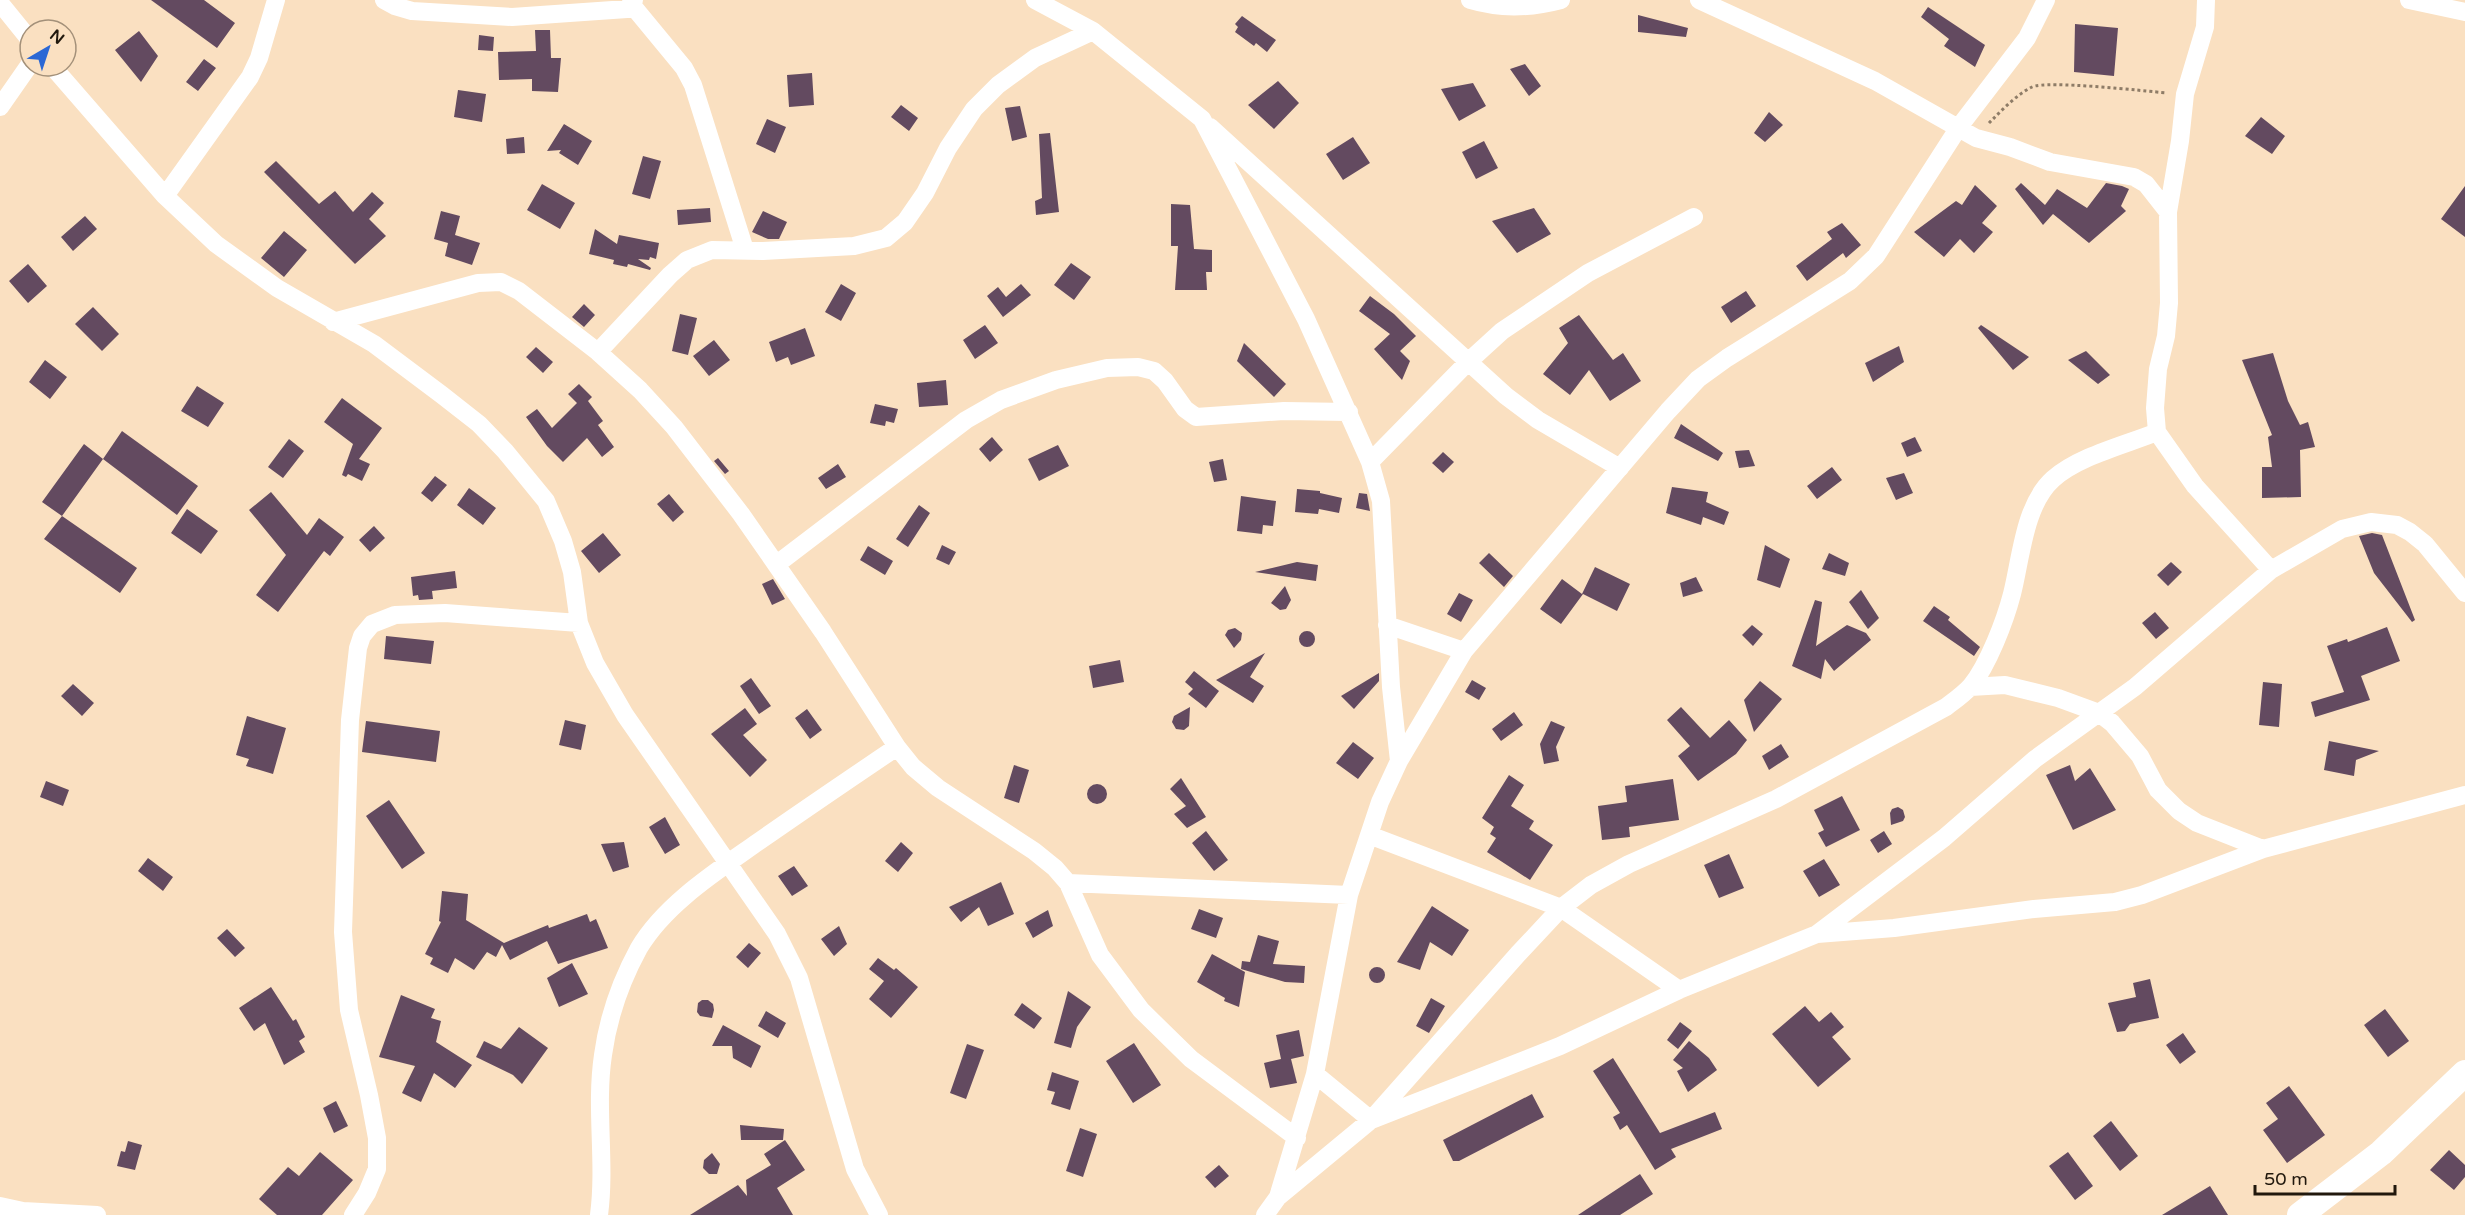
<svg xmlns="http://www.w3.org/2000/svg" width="2465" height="1215" viewBox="0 0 2465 1215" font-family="'Varela Round',sans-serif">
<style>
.building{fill:#634a60}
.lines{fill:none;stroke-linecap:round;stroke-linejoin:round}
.path{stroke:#8e7c67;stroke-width:3;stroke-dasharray:3 3;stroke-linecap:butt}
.street{stroke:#fff;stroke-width:18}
.secondary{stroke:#fff;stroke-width:26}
</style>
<rect width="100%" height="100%" fill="#fae0c1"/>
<path class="building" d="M151,0H204L235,23L217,48Z
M1928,7L1985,45L1975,67L1944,46L1949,39L1921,17Z
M1638,15L1688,28L1686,37L1638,32Z
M1242,16L1276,40L1267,52L1256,43L1254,46L1235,32L1238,27L1235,24Z
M2075,24L2118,28L2114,76L2074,72Z
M535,30H550L551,58H561L558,92L532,91V79L499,80L498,52L536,51Z
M139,31L158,56L141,82L115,50Z
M479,35L494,37L493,51L478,50Z
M204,59L216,68L198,91L186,82Z
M1525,64L1541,86L1529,96L1510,69Z
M812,73L814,105L789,107L787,75Z
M1278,81L1299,103L1274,129L1248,105Z
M1473,83L1486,106L1459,121L1441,89Z
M458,90L486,94L482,122L454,117Z
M901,105L918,118L909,131L891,117Z
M1020,106L1027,137L1012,141L1005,108Z
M1769,112L1783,125L1765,142L1754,133Z
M2261,117L2285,136L2272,154L2245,136Z
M767,119L786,127L775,153L756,144Z
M564,124L592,141L578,165L559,153L561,150L547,151Z
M1050,133L1059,212L1036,215L1035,201L1042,198L1039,134Z
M524,137L525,153L507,154L506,139Z
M1353,137L1370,163L1343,180L1326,154Z
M1484,141L1498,168L1476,179L1462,152Z
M643,156L661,161L650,199L632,194Z
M276,161L319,204L335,191L353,212L372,192L384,203L369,219L386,236L355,264L264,172Z
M2021,183L2045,205L2057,189L2087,208L2106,183L2122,186L2129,189L2121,206L2126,211L2089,243L2053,214L2043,225L2015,189Z
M542,184L575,203L560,229L527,210Z
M1975,185L1997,206L1982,223L1993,232L1974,253L1960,239L1944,257L1914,232L1956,201L1962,205Z
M2465,186V237L2441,219Z
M1171,204L1190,205L1194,249L1212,250V272H1206L1207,290H1175L1178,246H1171Z
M710,208L711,222L678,225L677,210Z
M1534,208L1551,234L1517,253L1492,221Z
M441,211L460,216L455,235L480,243L472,265L445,256L448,243L434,239Z
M763,211L787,222L779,239H768L752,232Z
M85,216L97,229L73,251L61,237Z
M1842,223L1861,245L1846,258L1843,253L1807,281L1796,266L1832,239L1827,232Z
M595,229L617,244L619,235L659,243L656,259L650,257L649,260L638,259L651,268L650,270L628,264L627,267L613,264L614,260L589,254Z
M284,231L307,250L284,277L261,258Z
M1071,263L1091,277L1074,300L1054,285Z
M28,264L47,286L28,303L9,281Z
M841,284L856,293L841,321L825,312Z
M1021,284L1031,295L1003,317L987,296L998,287L1006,297Z
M1746,291L1756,306L1731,323L1721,307Z
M1370,296L1394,314L1416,336L1400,351L1410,361L1402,380L1374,349L1390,334L1359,311Z
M584,304L595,315L584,327L572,317Z
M93,307L119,334L102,351L75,324Z
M680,314L697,318L688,355L672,351Z
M1579,315L1613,360L1623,353L1641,381L1610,401L1589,370L1570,395L1543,374L1568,343L1559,328Z
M985,325L998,343L975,359L963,340Z
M1981,325L2029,357L2013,370L1978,328Z
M805,328L815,356L791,365L788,357L776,362L769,342Z
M714,340L730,360L709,376L693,356Z
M1244,343L1286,384L1274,397L1237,361Z
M1899,346L1904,362L1873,382L1865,363Z
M536,347L553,362L543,373L526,357Z
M2086,351L2110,375L2098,384L2068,360Z
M2273,353L2288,401L2300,425L2308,422L2315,447L2300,450L2301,497L2262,498V467H2272L2268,437L2272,435L2242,360Z
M45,360L67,377L50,399L29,382Z
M946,380L948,405L919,407L917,383Z
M579,384L592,397L588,401L603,421L598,425L614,447L602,457L587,438L563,462L547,446L526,417L537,409L552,428L577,403L568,394Z
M197,386L224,403L208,427L181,411Z
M342,398L382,428L359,459L370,464L362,481L348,474L346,477L342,475L353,444L324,422Z
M875,404L898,409L894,423L886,421L885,426L870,423Z
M1681,424L1723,453L1718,461L1674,438Z
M122,431L198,486L177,515L103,459Z
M992,437L1003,450L990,462L979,449Z
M1915,437L1922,451L1907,457L1901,443Z
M289,439L304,451L283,478L268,467Z
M84,444L103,459L62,516L42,502Z
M1058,445L1069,466L1039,481L1028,459Z
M1749,450L1755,466L1739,468L1735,451Z
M1443,452L1454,462L1443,473L1432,463Z
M718,458L729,471L725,474L714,461Z
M1223,459L1227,480L1214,482L1209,462Z
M838,464L846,477L826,489L818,478Z
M1832,467L1842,480L1817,499L1807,486Z
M1904,473L1913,493L1896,500L1886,478Z
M435,476L447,485L432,502L421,493Z
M1672,487L1708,492L1706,502L1729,512L1724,525L1703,517L1701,525L1666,513Z
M469,488L496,508L483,525L457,505Z
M1297,489L1320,491V493L1342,498L1339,513L1319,509L1318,514L1295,512Z
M271,492L307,535L319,518L344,537L330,556L324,551L278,612L256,595L286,555L249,510Z
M1359,493L1367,494L1370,511L1356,508Z
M669,494L684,512L673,522L657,504Z
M1241,496L1276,501L1273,526L1263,525L1262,534L1237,531Z
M919,505L930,513L908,547L896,539Z
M187,509L218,531L201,554L171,533Z
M62,516L137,568L120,593L44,539Z
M374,526L385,538L370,552L359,540Z
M603,533L621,555L599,573L581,551Z
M2372,533L2382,535L2415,620L2412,622L2374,573L2359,536Z
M942,545L956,552L949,565L936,559Z
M1765,545L1790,559L1780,588L1757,580Z
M868,546L893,561L885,575L860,560Z
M1489,553L1513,576L1504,587L1479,563Z
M1829,553L1849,563L1845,576L1822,569Z
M1297,562L1318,565L1316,581L1255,572Z
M2171,562L2182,572L2168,586L2157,575Z
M1595,567L1630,584L1617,611L1583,594L1561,624L1540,609L1562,579L1582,594Z
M455,571L457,588L432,591L433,599L419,600L418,595L413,596L411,577Z
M1696,577L1703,591L1683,597L1680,583Z
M773,579L785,599L772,605L762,584Z
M1285,586L1291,600L1286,609L1280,610L1271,603Z
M1861,590L1879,618L1868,629L1849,602Z
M1459,593L1473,600L1461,622L1447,614Z
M1815,600L1822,602L1816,646L1847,625L1866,633L1871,640L1834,671L1825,659L1821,679L1792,666Z
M1934,606L1950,617L1948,620L1980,647L1974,656L1923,621Z
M2155,612L2169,628L2156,639L2142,623Z
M1752,625L1763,634L1753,646L1742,635Z
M2387,627L2400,661L2361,676L2370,700L2315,717L2311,702L2344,692L2327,646L2347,639L2348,642Z
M1235,628L1242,633L1241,640L1234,648L1225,635L1228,630Z
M1299 639a8 8 0 1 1 16 0a8 8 0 1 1-16 0Z
M386,636L434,641L431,664L384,659Z
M1265,653L1250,677L1264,686L1253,703L1216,680Z
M1120,660L1124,682L1093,688L1089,666Z
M1194,671L1219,691L1206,708L1188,694L1193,689L1185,682Z
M1379,673V681L1354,709L1341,696Z
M751,678L771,706L759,714L740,686Z
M1472,680L1486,688L1479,700L1465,692Z
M1760,681L1782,699L1754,732L1744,700Z
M2263,682L2282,684L2279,727L2259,725Z
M73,684L94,703L82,716L61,696Z
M1190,707L1189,726L1184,730L1176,729L1172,722L1174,716Z
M1681,707L1710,738L1729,720L1747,740L1736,754L1698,781L1678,756L1690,746L1667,720Z
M745,708L757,724L743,735L767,760L750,777L711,734Z
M807,709L822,730L810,739L795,718Z
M1514,712L1523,725L1501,741L1492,729Z
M247,716L286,728L273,774L246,766L249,759L236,755Z
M565,720L586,725L581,750L559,745Z
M366,721L440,731L436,762L362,752Z
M1551,721L1565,727L1556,747L1559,761L1544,764L1540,744Z
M2329,741L2379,751L2356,760L2354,776L2324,770Z
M1353,742L1374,758L1358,779L1336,763Z
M1781,744L1789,757L1769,770L1762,756Z
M1014,765L1029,770L1019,803L1004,798Z
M2070,765L2075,781L2090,768L2116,810L2073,830L2046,775Z
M1509,775L1524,785L1511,806L1534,821L1529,829L1553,845L1530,880L1487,852L1496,838L1490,834L1494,827L1482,818Z
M1181,778L1206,817L1187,828L1174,814L1186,806L1170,789Z
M1673,779L1679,820L1629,827L1630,837L1602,840L1598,806L1627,802L1625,786Z
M46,781L69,790L63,806L40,797Z
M1087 794a10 10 0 1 1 20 0a10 10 0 1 1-20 0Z
M1842,796L1860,830L1826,847L1818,833L1824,830L1814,810Z
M389,800L425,853L402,869L366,816Z
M1898,807L1903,810L1905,817L1903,821L1891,825L1890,813L1892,809Z
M665,817L680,845L665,854L649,827Z
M1206,831L1228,860L1214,871L1192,843Z
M1884,831L1892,844L1878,853L1870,840Z
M624,842L629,867L613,872L601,844Z
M901,842L913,853L898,872L885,861Z
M1729,854L1744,888L1719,898L1704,865Z
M148,858L173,877L163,891L138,871Z
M1824,859L1840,885L1819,897L1803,871Z
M794,866L808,886L792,896L778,876Z
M1001,882L1014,914L988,926L979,907L961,922L949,907Z
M442,891L468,894L466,920L504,943L548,925L549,928L587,914L590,922L596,919L608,948L558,964L547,941L510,960L502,945L496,957L487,952L474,970L455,958L448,973L430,964L433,958L425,954L441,922L439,921Z
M1432,906L1469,930L1452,956L1430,942L1420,970L1397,962Z
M1199,909L1223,918L1216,938L1191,929Z
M1048,910L1053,926L1033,938L1025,923Z
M839,926L847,944L834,956L821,939Z
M227,929L245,948L235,957L217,938Z
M1258,935L1279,941L1273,964L1305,966L1304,983L1285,982L1241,969L1242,961L1250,962Z
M749,943L761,953L748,968L736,957Z
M1212,954L1245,972L1239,1007L1224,1001L1225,998L1197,982Z
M878,958L894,970L896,968L918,987L891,1018L869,999L884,981L869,969Z
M572,963L588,994L559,1007L547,978Z
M1369 975a8 8 0 1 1 16 0a8 8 0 1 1-16 0Z
M2150,979L2159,1018L2130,1024L2125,1031L2117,1032L2108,1003L2136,997L2133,983Z
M271,987L293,1021L296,1019L305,1037L299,1041L305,1052L284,1065L265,1023L254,1031L239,1008Z
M1068,991L1091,1007L1077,1027L1071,1048L1054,1043Z
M401,995L435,1009L431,1018L441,1021L436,1042L472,1065L455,1088L434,1073L421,1102L402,1093L415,1066L379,1057Z
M1431,998L1445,1006L1429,1033L1416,1026Z
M702,1000H708L713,1004L714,1010L712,1018L700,1016L697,1012L698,1003Z
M1022,1003L1042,1018L1034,1029L1014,1015Z
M1805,1006L1819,1022L1831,1012L1844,1027L1832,1037L1851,1059L1818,1087L1772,1034Z
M2385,1009L2409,1041L2388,1057L2364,1025Z
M766,1011L786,1023L778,1038L758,1026Z
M1680,1022L1692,1031L1678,1049L1667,1040Z
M723,1025L761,1046L751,1068L733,1058L732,1046H712Z
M519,1027L548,1048L522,1084L513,1075L476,1057L484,1041L501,1049Z
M1299,1030L1304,1056L1291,1059L1297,1083L1270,1088L1264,1063L1281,1059L1276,1035Z
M2183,1033L2196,1052L2180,1064L2166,1045Z
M1689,1041L1709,1058L1717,1070L1688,1092L1677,1071L1683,1068L1673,1060Z
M1134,1043L1161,1085L1133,1103L1106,1061Z
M967,1044L984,1050L966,1099L950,1093Z
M1613,1058L1660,1133L1715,1112L1722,1129L1671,1149L1676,1157L1655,1170L1627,1125L1620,1130L1613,1117L1620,1113L1593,1071Z
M1052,1072L1079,1081L1070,1110L1051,1104L1055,1092L1047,1090Z
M2289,1086L2325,1135L2287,1163L2263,1130L2278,1119L2266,1103Z
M1532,1094L1544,1117L1459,1161H1453L1443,1140Z
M336,1101L348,1126L334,1133L323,1108Z
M2111,1121L2138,1156L2120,1171L2093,1136Z
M740,1125L784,1129L783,1140H741Z
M1080,1128L1097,1134L1083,1177L1066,1171Z
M785,1140L805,1170L777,1188L793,1215H690L738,1185L747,1196L746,1180L771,1165L764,1154Z
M128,1141L142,1145L135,1170L117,1166L121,1151L125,1152Z
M2449,1150L2465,1165V1177L2454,1190L2430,1170Z
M320,1152L353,1180L322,1215H277L259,1199L288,1167L299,1176Z
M2068,1152L2093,1186L2075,1200L2049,1166Z
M712,1153L720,1164L717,1174H709L703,1168L704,1160Z
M1219,1165L1229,1176L1215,1188L1205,1177Z
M1640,1174L1653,1194L1620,1215H1578Z
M2210,1186L2228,1215H2162Z"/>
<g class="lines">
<path class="path" d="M1989,123C2002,110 2016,95 2032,87C2046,80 2145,91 2167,93"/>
<path class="street" d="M384,0L395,6L412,11L512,17L627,9L634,0
M1035,0L1093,31L1202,119L1306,319L1370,462L1381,501L1391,687L1399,761L1380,802L1349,895L1315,1074L1278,1197L1265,1215
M1470,0C1500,9 1531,8 1561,0
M1699,0L1875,81L1976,138L2010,147L2050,162L2134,177L2146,184L2168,212
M2206,0L2205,27L2185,94L2180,141L2168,212L2169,303L2166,336L2158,369L2155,408L2157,432L2195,486L2271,570
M2409,0L2465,12
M0,3L30,40
M632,5L684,68L693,85L745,250
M52,66L165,196L216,244L277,288L374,344L442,395L479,424L505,451L546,501L563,541L572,572L579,623L595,663L625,715L777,934L799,978L855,1169L879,1215
M0,107L30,64
M1210,127L1506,396L1538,420L1620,468
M165,196L250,77L259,58L276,0
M333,322L478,283L501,282L519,291L598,352L640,390L674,427L741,514L823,632L897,747L913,767L938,788L1034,851L1055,868L1068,883L1100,955L1141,1010L1191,1059L1297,1138
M598,352L670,275L687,260L712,250L763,251L854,246L886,238L905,222L925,193L948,148L974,109L998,85L1035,58L1093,31
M1370,462L1468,362L1502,331L1588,273L1694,217
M777,564L966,420L1001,400L1056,380L1107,368L1138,367L1154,371L1165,381L1185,409L1196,417L1284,411L1349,412
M1387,625L1464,651
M1970,687L2005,685L2058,698L2099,713L2112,723L2140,756L2158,790L2179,811L2197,823L2263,849
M1399,761L1464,651L1668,411L1698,379L1727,358L1850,281L1876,256L1959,127L2027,38L2046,0
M1369,835L1561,908L1679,990
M1068,883L1349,895
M1817,934L1894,928L2034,909L2115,902L2142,895L2263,849L2465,795
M1315,1074L1371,1120L1560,1046L1679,990L1817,934L1944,838L2035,759L2135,687L2271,570L2342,529L2371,522L2397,525L2410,532L2425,544L2465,593
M1278,1197L1371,1120L1518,954L1561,908L1591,885L1629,864L1776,799L1946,707C1954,701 1964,694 1971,686C1988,665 2005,621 2012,594C2021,559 2024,505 2053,479C2079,456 2125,445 2157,432
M0,1206L23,1211L97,1215
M353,1215L367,1193L377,1169V1138L369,1095L349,1010L343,932L350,720L358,648L362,636L372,624L395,615L445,613L579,623
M599,1215C606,1162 595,1108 603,1055C608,1018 621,981 639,948C665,904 717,871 758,842C804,810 851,778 897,747"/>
<path class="secondary" d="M2300,1215L2381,1153L2465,1073"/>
</g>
<g transform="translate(48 48) rotate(39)"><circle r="28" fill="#fae0c1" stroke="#a39079" stroke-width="1.5"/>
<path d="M0-4.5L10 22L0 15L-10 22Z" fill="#2b68d5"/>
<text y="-9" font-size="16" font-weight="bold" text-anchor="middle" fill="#21180d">N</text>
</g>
<path d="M2255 1185v9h140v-9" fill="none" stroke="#21180d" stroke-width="3"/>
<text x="2264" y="1185" font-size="18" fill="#21180d" stroke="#fae0c1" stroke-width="4.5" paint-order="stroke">50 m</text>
</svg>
